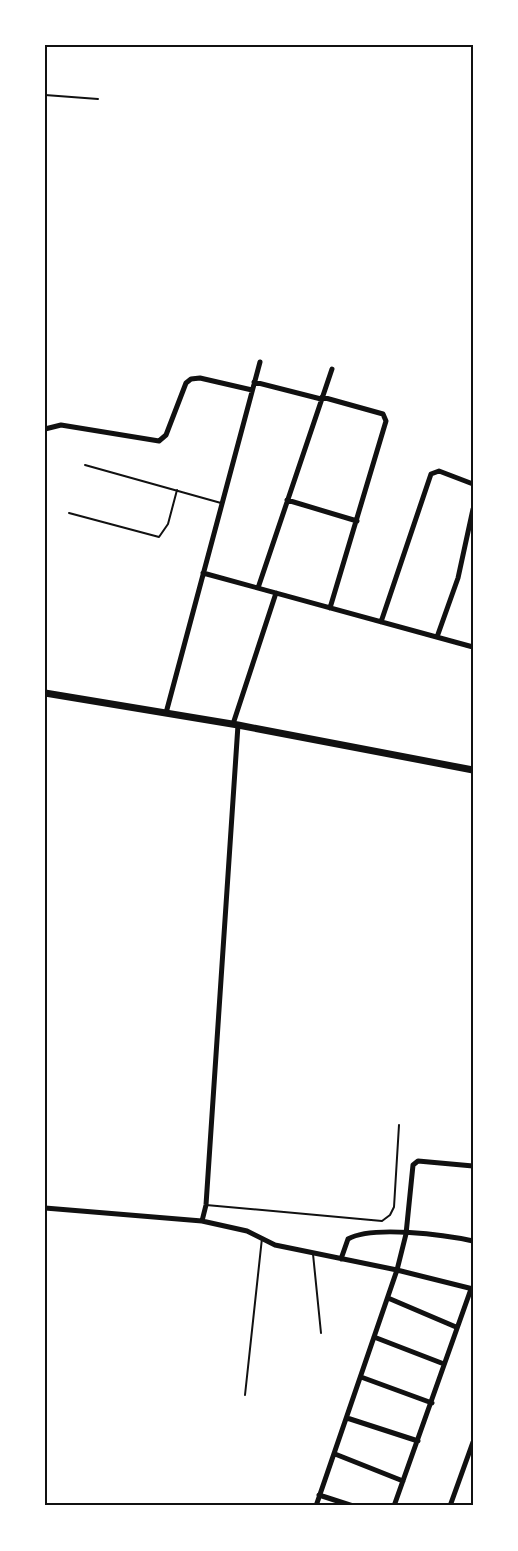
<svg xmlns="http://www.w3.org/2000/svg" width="518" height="1551" viewBox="0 0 518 1551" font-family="'Zilla Slab',serif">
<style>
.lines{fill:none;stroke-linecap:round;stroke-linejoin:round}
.service{stroke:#111;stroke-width:2}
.minor{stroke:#111;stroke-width:5}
.tertiary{stroke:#111;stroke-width:7}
.neatline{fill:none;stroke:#111;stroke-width:2}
</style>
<rect width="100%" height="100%" fill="#fff"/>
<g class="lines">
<path class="service" d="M45,95L98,99
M85,465L221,503
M69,513L159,537L168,524L177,490
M206,1205L382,1221L390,1215L394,1207L399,1125
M313,1254L321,1333
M245,1395L262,1238"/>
<path class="minor" d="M254,382L321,399
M322,397L383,414L386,421L330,608
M45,429L61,425L159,441L166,435L186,383L191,379L200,378L252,390
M287,500L357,521
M203,573L473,647
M258,588L332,369
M381,622L431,474L439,471L473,484
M437,637L458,578L473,509
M166,713L260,362
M233,724L276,593
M45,1208L202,1221L206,1205L238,725
M202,1221L247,1231L275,1245L397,1270L473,1289
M341,1259L348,1239C372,1225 446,1235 473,1241
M388,1298L456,1327
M374,1337L444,1364
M361,1377L432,1403
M347,1418L418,1441
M335,1454L403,1481
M319,1495L353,1506
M316,1506L397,1270L406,1234L413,1165L418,1161L473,1166
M394,1506L471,1289
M450,1506L473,1442"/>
<path class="tertiary" d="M45,693L238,725L473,770"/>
</g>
<rect width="518" height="1551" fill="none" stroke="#ffffff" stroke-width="93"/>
<rect x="46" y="46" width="426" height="1458" class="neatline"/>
</svg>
